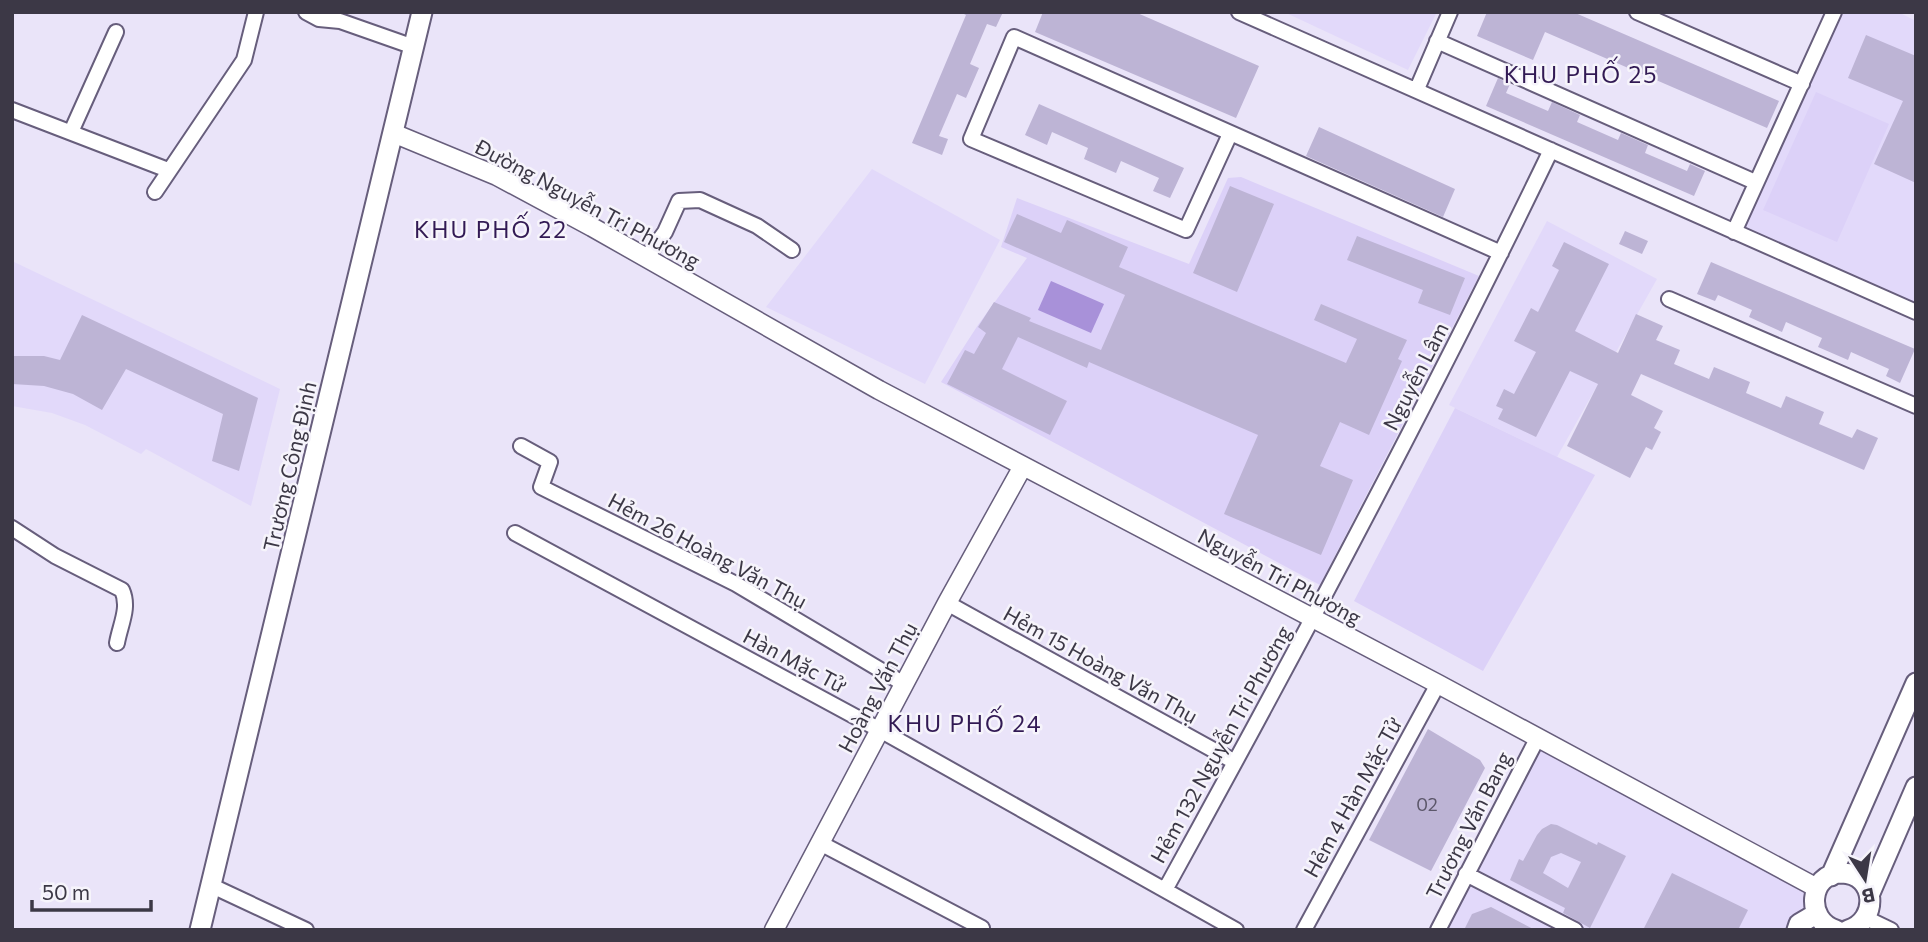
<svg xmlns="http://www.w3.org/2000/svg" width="1928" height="942" viewBox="0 0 1928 942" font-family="Commissioner,sans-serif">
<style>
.built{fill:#e2d9fa}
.green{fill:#dcd1f8}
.water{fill:#a891d9}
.building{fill:#bdb4d5;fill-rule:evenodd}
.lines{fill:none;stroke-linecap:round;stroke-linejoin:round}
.minor-casing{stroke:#675e7c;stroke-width:18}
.tertiary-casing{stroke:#675e7c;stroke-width:21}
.secondary-casing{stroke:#675e7c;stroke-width:23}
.minor{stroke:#fff;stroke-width:14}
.tertiary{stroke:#fff;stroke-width:18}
.secondary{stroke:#fff;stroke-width:19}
.labels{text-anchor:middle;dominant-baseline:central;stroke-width:5;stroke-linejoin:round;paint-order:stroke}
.number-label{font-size:18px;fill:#5c576a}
.street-label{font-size:21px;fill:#3c3846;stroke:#f6f4fb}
.neighbourhood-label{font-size:23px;letter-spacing:2px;fill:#321a54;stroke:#f6f4fb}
</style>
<rect width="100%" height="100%" fill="#eae4f9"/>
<path class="built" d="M1284,12H1437L1408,70Z
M1843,12H1898L1916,21V303L1744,227Z
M872,169L1000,240L925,384L766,307Z
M1547,221L1657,279L1557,457L1449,405Z
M12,261L280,389L251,506L146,449L141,454L85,425L52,413L12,406Z
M1537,739L1817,888L1800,930H1437Z"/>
<path class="green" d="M1816,92L1889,124L1837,242L1763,210Z
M1241,177L1479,276L1320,585L941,382L978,325L1027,258L1001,247L1017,198L1189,264L1228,178Z
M1455,408L1595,475L1483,671L1354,601Z"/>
<path class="water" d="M1051,281L1104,304L1091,333L1038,310Z"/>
<path class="building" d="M960,12H1003L996,27L987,24L970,64L979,68L966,98L957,94L939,136L948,139L942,155L912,143L966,15Z
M1043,12H1135L1259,66L1236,118L1035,32Z
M1487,12H1573L1779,101L1767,128L1545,32L1533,60L1477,36Z
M1866,35L1916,56V183L1874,164L1903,101L1848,78Z
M1498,78L1510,84L1506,93L1548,111L1552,102L1580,115L1577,122L1618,140L1621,133L1648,145L1645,153L1687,171L1690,164L1705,171L1694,196L1486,106Z
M1039,104L1184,168L1170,198L1153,191L1159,178L1121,161L1116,173L1084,159L1088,148L1052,132L1047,145L1025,135Z
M1319,127L1455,189L1443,217L1306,156Z
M1230,186L1274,204L1237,292L1193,273Z
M1017,214L1061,233L1067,220L1128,247L1119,267L1346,363L1357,339L1314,320L1321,304L1407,340L1398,359L1402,361L1369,435L1340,422L1320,466L1353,480L1321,555L1224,514L1258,435L1089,362L1087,368L1018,337L1002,369L1067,401L1050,435L947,384L965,350L974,354L986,333L978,327L994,302L1031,318L1029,321L1101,350L1125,295L1004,242Z
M1625,231L1648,241L1642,254L1619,244Z
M1357,236L1465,278L1450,315L1418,303L1423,290L1347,260Z
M1564,242L1609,264L1575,331L1618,353L1636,314L1663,326L1656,340L1680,350L1674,364L1709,379L1714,367L1750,382L1746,393L1781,408L1786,396L1824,412L1819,424L1852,438L1857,429L1878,438L1864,470L1641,374L1631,395L1663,411L1654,428L1661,432L1652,450L1646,447L1630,478L1567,446L1598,384L1570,371L1536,437L1498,419L1503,409L1496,406L1504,389L1514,394L1536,352L1514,341L1531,308L1538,312L1559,270L1552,266Z
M1711,262L1915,349L1900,383L1886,376L1889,369L1851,352L1848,360L1818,347L1822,338L1786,322L1782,332L1749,317L1752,310L1718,295L1715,301L1697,294Z
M82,315L258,398L239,471L212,461L223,414L126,369L102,410L73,394L44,386L12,384V356H44L60,360Z
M1428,729L1480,760L1485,768L1431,871L1369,840Z
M1551,824L1557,825L1597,845L1598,842L1626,856L1590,928L1563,913L1565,908L1510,880L1519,859L1523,861L1537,835L1542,829ZM1561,853L1581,862L1568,888L1543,873L1551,857Z
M1672,873L1748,910L1738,930H1643Z
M1491,907L1535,930H1464L1472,914Z"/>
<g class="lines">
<g class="minor-casing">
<path id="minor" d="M306,12L319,19L340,21L414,47
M1239,12L1916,312
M1637,12L1802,84
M1437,41L1755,182
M1417,89L1450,12
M12,110L168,170
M71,132L116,32
M1230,134L1186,230L971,139L1014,37L1501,253
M155,192L244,60L256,12
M1734,232L1834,12
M646,258L665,232L679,201L700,200L757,226L792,250
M1669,299L1916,406
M521,446L550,462L541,487L736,584L904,684
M12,528L55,556L122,590C130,608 120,625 117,643
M515,533L880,730L1236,930
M947,603L1235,762
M820,843L982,928
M1466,874L1575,930
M210,885L306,930
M1165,890C1299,647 1430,401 1551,150
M1866,918L1891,930
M1304,930L1438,684
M1438,930L1537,739"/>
</g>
<g class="tertiary-casing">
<path id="tertiary" d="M393,133L497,176L592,227L879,390L1438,684L1817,888
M774,930L947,603L1023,466"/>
</g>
<g class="secondary-casing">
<path id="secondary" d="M1831,876L1916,683
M1870,893L1916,787
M200,930L422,12
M1797,930L1799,924L1816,914
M1836,930C1805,921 1808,873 1842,873C1877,874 1879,921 1848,930"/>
</g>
<use href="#minor" class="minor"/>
<use href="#tertiary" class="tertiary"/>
<use href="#secondary" class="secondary"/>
</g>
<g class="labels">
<g class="number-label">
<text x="1427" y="804">02</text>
</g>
<g class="street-label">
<text transform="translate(588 203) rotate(28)">Đường Nguyễn Tri Phương</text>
<text transform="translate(1415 376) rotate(-63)">Nguyễn Lâm</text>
<text transform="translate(289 466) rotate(-77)">Trương Công Định</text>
<text transform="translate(708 550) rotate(28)">Hẻm 26 Hoàng Văn Thụ</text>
<text transform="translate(1280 576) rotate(28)">Nguyễn Tri Phương</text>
<text transform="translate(795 660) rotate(28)">Hàn Mặc Tử</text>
<text transform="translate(1101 664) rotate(29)">Hẻm 15 Hoàng Văn Thụ</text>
<text transform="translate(877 687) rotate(-62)">Hoàng Văn Thụ</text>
<text transform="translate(1220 744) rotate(-61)">Hẻm 132 Nguyễn Tri Phương</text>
<text transform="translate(1352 797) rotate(-61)">Hẻm 4 Hàn Mặc Tử</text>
<text transform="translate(1468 825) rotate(-63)">Trương Văn Bang</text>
</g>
<g class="neighbourhood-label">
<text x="1581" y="74">KHU PHỐ 25</text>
<text x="491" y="229">KHU PHỐ 22</text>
<text x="965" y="723">KHU PHỐ 24</text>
</g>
</g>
<rect width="1928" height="942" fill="none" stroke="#3c3846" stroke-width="28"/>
<g transform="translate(1865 879) rotate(168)" stroke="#f6f4fb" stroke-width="5" paint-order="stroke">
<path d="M0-5L12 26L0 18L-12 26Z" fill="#3c3846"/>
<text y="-10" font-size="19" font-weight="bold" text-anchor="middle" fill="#3c3846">B</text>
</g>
<path d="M32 900v10h119v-10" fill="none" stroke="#3c3846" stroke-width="3.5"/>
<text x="42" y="900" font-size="21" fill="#3c3846" stroke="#f6f4fb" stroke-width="5" paint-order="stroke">50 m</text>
</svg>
